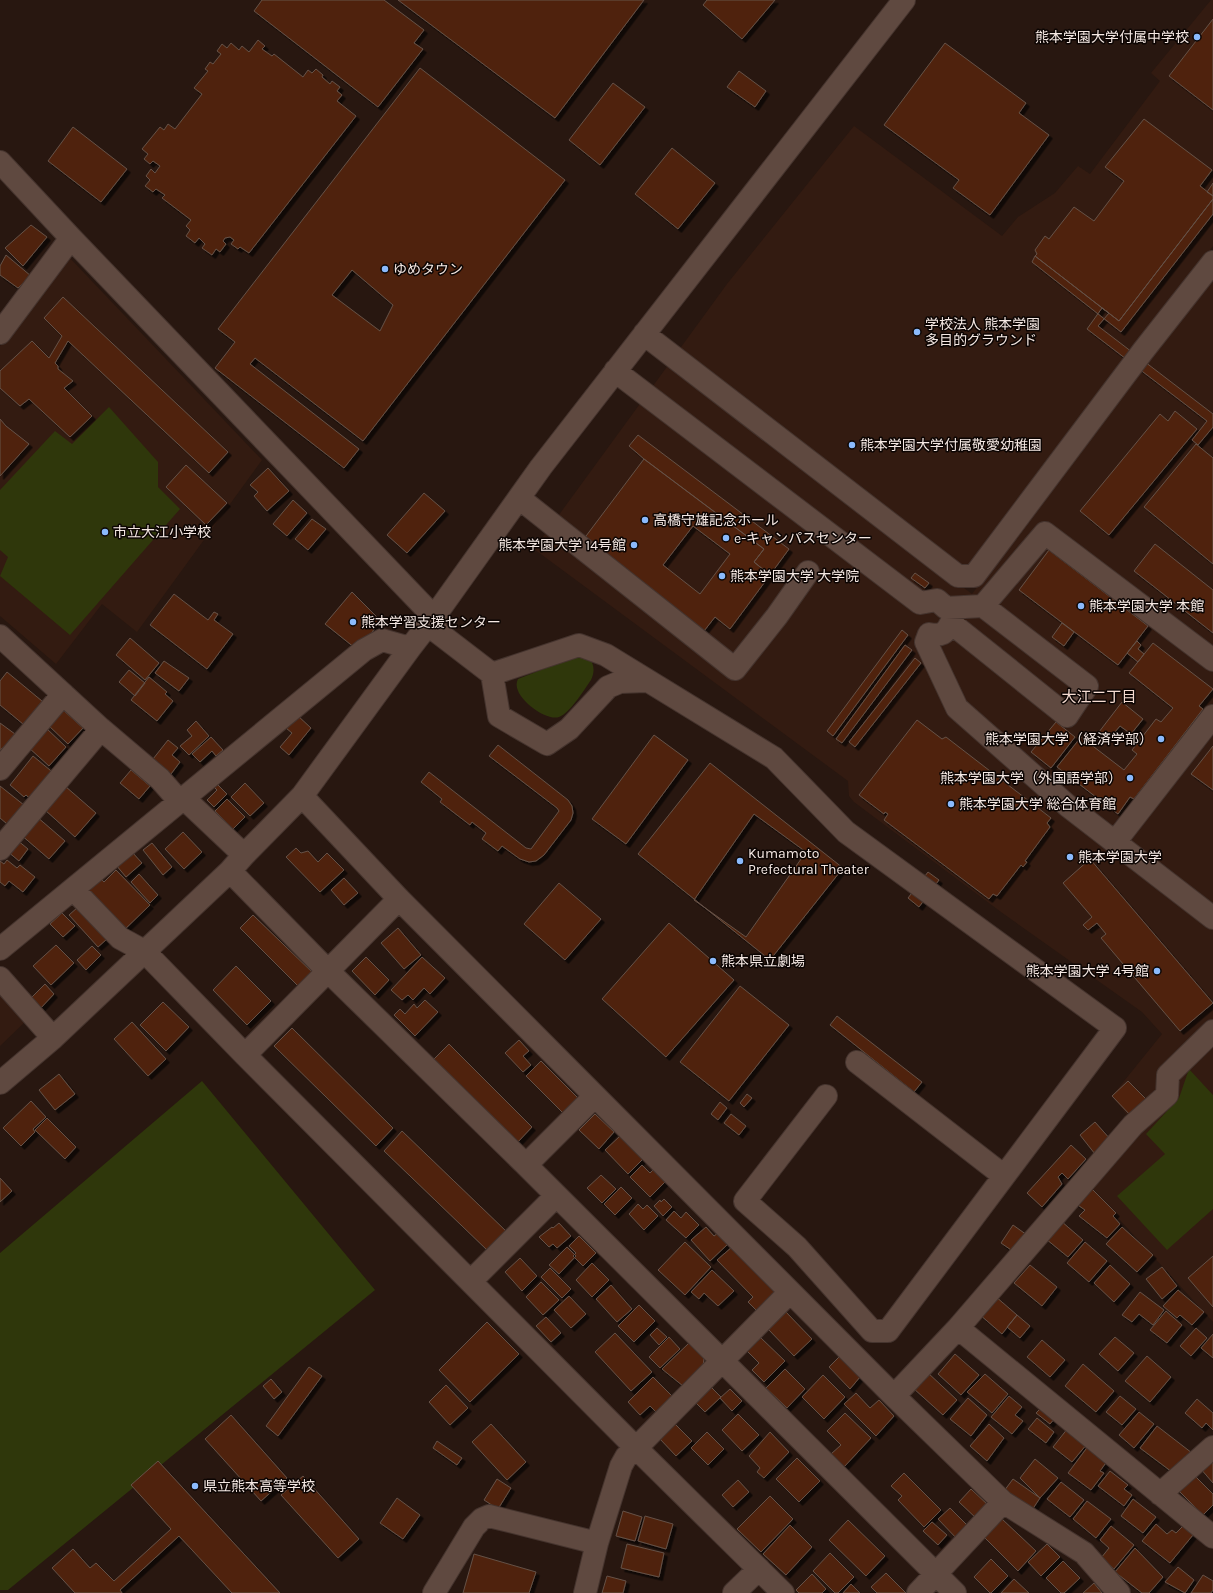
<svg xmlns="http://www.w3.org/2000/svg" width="1213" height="1593" viewBox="0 0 1213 1593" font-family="Karla,'Noto Sans JP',sans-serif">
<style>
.built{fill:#331b11}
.green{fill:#2f370b}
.building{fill:#50240d;stroke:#655147;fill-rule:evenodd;filter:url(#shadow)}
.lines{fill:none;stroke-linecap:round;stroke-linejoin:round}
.minor-casing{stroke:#45342e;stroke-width:24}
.minor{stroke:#5f4940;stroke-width:22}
.poi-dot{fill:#8bbafc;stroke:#0c0503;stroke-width:1.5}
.labels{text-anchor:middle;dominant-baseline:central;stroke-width:3;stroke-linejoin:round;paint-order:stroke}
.poi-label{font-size:14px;fill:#f5e8e3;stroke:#0c0503;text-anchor:start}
.neighbourhood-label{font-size:15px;fill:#f4dbd1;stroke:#0c0503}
</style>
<defs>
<filter id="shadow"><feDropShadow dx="3.5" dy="3.5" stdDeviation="0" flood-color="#0009"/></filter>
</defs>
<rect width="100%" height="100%" fill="#281710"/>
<path class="built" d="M1211,0H1213V246L1210,250L1213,253V1322L1088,1185L1138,1129L1112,1096L1162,1034L1142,1012L1001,912L854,802L849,796L848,781L534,549L669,364L972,594L1040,503L1108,380L969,566L963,569L676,354L727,284L854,126L1002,236L1018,217L1055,193L1078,166L1090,174L1160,81L1151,73Z
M68,256L262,460L137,632L102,604L56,664L0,616V346Z
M0,991L27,1020L0,1046Z"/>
<path class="green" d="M109,407L158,462V487L180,509L70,635L0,576L8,557L0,550V490L55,431L72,444Z
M579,655L590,658C594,666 595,671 591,680C584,690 570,713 559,717C546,722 509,695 518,679Z
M1189,1069L1213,1095V1209L1167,1250L1117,1196L1165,1154L1146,1134L1179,1098Z
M202,1081L375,1290L8,1590H0V1253Z"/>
<path class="building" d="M262,0H384L424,30L414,43L423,49L378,107L254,11Z
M398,0H644L555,118Z
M707,0H775L742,39L703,5Z
M1213,19V110L1169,76Z
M258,40L265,46L262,49L272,56L274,54L303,77L308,70L312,73L316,69L323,75L322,77L330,84L332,81L340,87L337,91L342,95L337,101L356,116L249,253L240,247L238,249L231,244L234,240L230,237L225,238L223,241L226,244L220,252L216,249L212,255L202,248L205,244L199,238L195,243L186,236L190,230L186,226L191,220L162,198L165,195L156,189L153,192L145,186L150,180L146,176L151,169L155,173L160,166L153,161L150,164L144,159L148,154L142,149L160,127L164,130L168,124L175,129L202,94L194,88L208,71L205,69L210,62L213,64L221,54L217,51L222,44L227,48L231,43L239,50L242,46L249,52Z
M945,43L1026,103L1019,113L1049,135L990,215L953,188L959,180L884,125Z
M420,68L565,180L363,441L255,358L250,364L359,449L344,468L215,368L235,342L218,329Z
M739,71L766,91L755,107L727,87Z
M613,83L645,107L600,165L569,140Z
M1144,119L1212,170L1200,186L1213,196V199L1119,321L1035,256L1037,254L1035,250L1045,236L1049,239L1074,207L1094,221L1124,181L1105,167Z
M73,127L127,169L101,202L48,161Z
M672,148L715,183L678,229L635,194Z
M1213,183V196L1207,192Z
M1213,199V214L1121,332L1032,262L1035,256L1119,321Z
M31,225L47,237L23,266L5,248Z
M6,255L31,276L18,288L0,275V266Z
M352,270L393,305L380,331L332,295Z
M63,297L228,452L209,473L68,341L55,363L58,366V369L73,381L64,388L92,416L70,437L29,399L20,406L0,388V371L32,341L49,358L62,336L44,318Z
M1102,308L1109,313L1098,326L1213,414V427L1198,445L1192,440L1207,421L1087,329Z
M1175,411L1197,429L1109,535L1080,511L1160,414L1168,421Z
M0,419L6,426L29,444L0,476Z
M638,435L789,549L770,575L754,562L764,549L644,459L629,446Z
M1196,444L1213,458V564L1144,507Z
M644,459L764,549L754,562L770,575L730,629L715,617L704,631L583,540ZM693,526L730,554L700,594L663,565Z
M186,465L227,503L206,525L166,487Z
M268,468L289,491L267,511L254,496L258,492L250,485Z
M424,493L445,511L407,553L387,535Z
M293,500L307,513L287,536L273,524Z
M312,519L326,529L308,550L295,539Z
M1155,544L1213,590V633L1134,571Z
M1049,550L1148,626L1118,665L1019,590Z
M915,573L929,583L925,588L911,578Z
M352,592L380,620L369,637L355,648L325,624Z
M174,594L208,620L214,612L218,614L214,620L233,634L207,669L150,625Z
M1062,623L1074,632L1064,646L1052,637Z
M902,630L908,635L833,736L827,731Z
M130,638L159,663L145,680L116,655Z
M1137,641L1141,645L1138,649L1144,654L1138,662L1127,653Z
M1153,643L1213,689L1199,706L1203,709L1134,799L1130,797L1118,814L1057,767L1081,737L1124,770L1137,754L1132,750L1156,719L1161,722L1173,708L1129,673Z
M905,645L912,650L842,743L836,739Z
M915,658L921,663L855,747L849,742Z
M164,661L189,678L179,691L155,673Z
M129,670L145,683L135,696L119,682Z
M7,672L48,706L29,729L0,705V681Z
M149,677L167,692L165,694L173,701L157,721L131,700Z
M1122,702L1143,719L1131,734L1120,726L1109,739L1099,732Z
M62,709L83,728L68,744L48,725Z
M297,715L311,728L289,755L280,747L292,733L286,728Z
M917,720L942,739L946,737L1051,818L1047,823L1050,827L1025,861L1027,862L1023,867L1021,865L997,896L993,894L989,899L884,820L888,814L885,812L884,814L859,795Z
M196,721L209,736L189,755L180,746L192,736L187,730Z
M1056,722L1075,737L1051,768L1031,752Z
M0,723L15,734L7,751L2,748L0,751Z
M46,728L66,747L49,766L28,747Z
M654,735L688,760L626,844L592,819Z
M211,737L223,750L216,756L212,751L200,762L192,754Z
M168,740L178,748L172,755L180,762L171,774L153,759Z
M498,745L568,800L572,806L573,813L571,820L544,855L536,861L529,862L520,859L502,846L498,851L482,839L486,833L472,822L470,825L440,802L442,799L421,782L429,772L526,848L531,849L559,811L557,808L489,756Z
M1213,746V790L1191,774Z
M33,756L56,775L34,802L26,795L24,797L10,785Z
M710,763L843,868L770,960L638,854Z
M131,770L150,786L139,799L120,783Z
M216,783L227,794L214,807L207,800L217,790L213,786Z
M245,783L264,803L250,816L231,797Z
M0,786L29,809L13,829L0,818Z
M65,786L96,813L75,837L45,810Z
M227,799L245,817L233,829L215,811Z
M754,814L806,852L746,937L694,900Z
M36,816L65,841L49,859L20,834Z
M183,832L202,852L184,869L165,849Z
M17,840L28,849L19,861L7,851Z
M152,843L172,867L163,875L143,850Z
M296,848L301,853L308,851L318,862L327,853L344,870L320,892L286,857Z
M132,852L142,863L126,877L116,865Z
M1090,859L1213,1003L1180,1031L1101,938L1106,934L1097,923L1088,930L1083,925L1092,917L1063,883Z
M7,860L17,868L20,865L35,877L23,892L9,881L5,886L0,882V861L4,864Z
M116,870L150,905L121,933L83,893L100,878L104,882Z
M928,872L939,880L919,907L908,898Z
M139,874L158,895L150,903L131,882Z
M344,878L358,893L344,905L331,890Z
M559,883L601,919L565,960L524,924Z
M78,907L107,939L98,947L69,915Z
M62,913L75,926L63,937L50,924Z
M253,915L313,973L299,987L240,928Z
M669,923L734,980L666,1057L602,999Z
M398,928L421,955L404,969L381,943Z
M56,945L74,963L51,985L33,966Z
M92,946L101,955L86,970L77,960Z
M366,957L389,980L375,995L352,971Z
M422,957L445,978L430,994L424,988L413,1000L408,995L402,1000L391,990Z
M236,966L271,1001L247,1025L213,990Z
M45,984L54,994L39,1010L29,1000Z
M740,986L789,1025L729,1101L680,1062Z
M425,1000L438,1012L415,1036L394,1015L400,1009L405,1014L414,1004L417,1008Z
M163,1002L189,1027L166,1051L140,1025Z
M837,1016L922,1082L914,1092L830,1025Z
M132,1022L166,1059L148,1076L114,1039Z
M292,1028L393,1128L376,1146L274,1046Z
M519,1040L529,1051L523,1056L531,1065L523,1072L505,1053Z
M449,1044L532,1127L517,1143L434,1059Z
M541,1061L579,1099L564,1114L526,1076Z
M59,1074L75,1094L55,1110L39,1090Z
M1128,1081L1147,1100L1132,1117L1112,1096Z
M747,1094L752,1098L744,1107L740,1103Z
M31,1101L46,1117L33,1129L35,1132L21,1146L3,1128Z
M720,1102L727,1108L718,1120L711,1114Z
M595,1114L614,1132L599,1149L579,1130Z
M731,1114L746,1126L739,1135L724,1123Z
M47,1118L76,1147L65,1159L35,1130Z
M1095,1122L1111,1140L1095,1154L1080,1135Z
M402,1131L506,1231L487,1250L384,1151Z
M620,1136L643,1159L628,1174L605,1150Z
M1071,1145L1086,1159L1068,1179L1062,1173L1058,1177L1062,1184L1042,1207L1027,1193Z
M642,1165L650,1173L653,1170L665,1182L650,1197L630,1177Z
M601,1175L616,1189L602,1203L587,1188Z
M0,1178L12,1191L0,1202Z
M1088,1185L1116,1213L1113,1216L1120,1224L1107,1238L1079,1216L1085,1210L1072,1201Z
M621,1187L632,1198L615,1215L604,1204Z
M664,1199L672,1207L663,1216L654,1206L660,1200L661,1202Z
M638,1204L643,1209L647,1205L658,1216L644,1230L629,1214Z
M674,1211L681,1218L686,1212L699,1225L686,1238L666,1220Z
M1061,1221L1083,1240L1068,1257L1046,1239Z
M559,1223L571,1236L557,1248L553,1244L549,1247L539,1237L552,1227L553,1228Z
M1013,1225L1027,1235L1014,1252L1001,1243Z
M706,1227L714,1236L718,1233L728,1244L710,1261L691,1240Z
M1122,1227L1153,1255L1137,1272L1106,1244Z
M579,1236L596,1253L583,1266L573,1256L576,1253L569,1246Z
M685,1242L711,1267L685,1295L658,1270Z
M1085,1242L1107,1261L1089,1282L1067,1263Z
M567,1247L576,1256L559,1274L549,1265Z
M732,1247L779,1295L760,1314L748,1302L753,1297L717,1260Z
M1213,1256V1307L1188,1278Z
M520,1258L537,1276L522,1291L505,1272Z
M592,1263L609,1280L592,1297L576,1280Z
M1030,1265L1057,1287L1042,1306L1014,1283Z
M1110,1265L1130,1284L1114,1302L1094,1283Z
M1162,1267L1177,1286L1162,1299L1146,1279Z
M550,1268L571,1289L562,1298L541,1277Z
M712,1270L734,1291L718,1306L704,1293L699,1299L691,1292Z
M541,1282L559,1300L543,1315L526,1297Z
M611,1285L632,1309L617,1322L596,1299Z
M1178,1290L1204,1312L1192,1325L1180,1315L1177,1318L1163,1306Z
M1140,1292L1164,1310L1153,1325L1139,1314L1132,1322L1122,1315Z
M569,1296L586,1314L571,1328L554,1310Z
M995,1296L1017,1315L1002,1334L979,1314Z
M639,1305L655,1321L634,1342L618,1326Z
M785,1311L812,1339L794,1356L768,1329Z
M1166,1311L1182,1325L1167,1343L1150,1330Z
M1017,1315L1030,1326L1020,1338L1007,1327Z
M546,1317L561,1333L551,1342L536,1326Z
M487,1322L519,1354L470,1402L439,1370Z
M657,1328L667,1337L659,1345L650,1335Z
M1196,1328L1207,1338L1191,1356L1180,1346Z
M615,1333L652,1372L631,1391L595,1352Z
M1213,1334V1358L1201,1348Z
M669,1337L680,1349L660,1368L649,1357Z
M1115,1337L1134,1353L1118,1371L1099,1354Z
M761,1338L785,1361L764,1382L752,1370L759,1363L747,1351Z
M1042,1340L1065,1360L1050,1377L1027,1357Z
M689,1343L704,1359L703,1366L683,1386L662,1369Z
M955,1354L979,1375L961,1395L938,1374Z
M840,1356L860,1377L850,1389L829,1367Z
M1147,1356L1171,1377L1150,1402L1125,1381Z
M1083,1364L1114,1391L1096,1412L1065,1386Z
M309,1367L322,1376L278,1436L266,1426Z
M785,1369L805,1389L787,1408L766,1388Z
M927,1372L957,1400L943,1415L913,1388Z
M985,1374L1008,1394L992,1413L967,1392Z
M823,1375L845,1397L824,1419L802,1397Z
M653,1377L675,1399L659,1415L650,1406L640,1415L628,1402Z
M271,1379L282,1392L274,1399L263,1386Z
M446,1385L468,1408L450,1425L429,1402Z
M710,1386L721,1397L705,1412L694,1401Z
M730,1389L742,1401L732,1411L720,1398Z
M856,1393L870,1408L879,1400L894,1416L876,1436L844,1404Z
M1009,1396L1022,1407L1015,1415L1023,1421L1012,1434L991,1417Z
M1120,1396L1136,1409L1122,1425L1106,1412Z
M968,1398L987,1415L971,1436L950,1419Z
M1197,1399L1213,1413V1430L1206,1423L1202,1428L1185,1413Z
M1042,1407L1055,1418L1050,1424L1036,1413Z
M1139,1412L1154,1424L1134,1448L1119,1435Z
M845,1413L871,1438L844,1467L831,1454L841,1445L827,1431Z
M738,1414L759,1435L742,1451L722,1430Z
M231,1415L287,1478L261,1501L205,1439Z
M1037,1418L1054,1432L1046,1443L1028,1429Z
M491,1424L526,1462L507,1480L472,1442Z
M675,1424L692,1441L676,1456L660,1439Z
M989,1424L1004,1438L987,1461L970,1446Z
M1157,1426L1192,1453L1176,1475L1140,1448Z
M1068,1428L1087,1444L1072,1462L1053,1447Z
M707,1432L724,1449L708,1465L691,1448Z
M770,1432L789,1452L764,1478L757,1472L760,1468L749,1456Z
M437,1441L462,1458L457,1465L433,1448Z
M1089,1445L1108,1460L1100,1471L1104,1473L1091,1490L1068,1473Z
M1213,1457V1483L1200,1468Z
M797,1458L820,1481L799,1502L776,1479Z
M1035,1459L1058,1478L1040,1498L1020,1478Z
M158,1461L280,1593H232L179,1536L120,1590L122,1593H75L52,1568L73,1549L90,1568L96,1563L114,1581L171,1529L131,1485Z
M1110,1471L1128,1485L1124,1489L1132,1495L1124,1506L1098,1486Z
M904,1473L941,1510L924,1527L898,1500L902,1496L891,1486Z
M1194,1475L1213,1494V1505L1203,1515L1178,1490Z
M303,1476L359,1539L338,1558L281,1495Z
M497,1479L511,1488L498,1509L484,1500Z
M1013,1479L1040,1498L1032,1510L1004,1491Z
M738,1480L749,1492L733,1507L722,1495Z
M1061,1482L1084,1500L1070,1517L1047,1499Z
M971,1489L989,1506L977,1519L959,1502Z
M770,1496L793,1519L761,1552L737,1529Z
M397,1498L420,1515L403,1539L380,1523Z
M1133,1499L1156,1517L1143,1533L1121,1516Z
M1087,1501L1111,1519L1096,1538L1073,1519Z
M950,1508L971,1529L959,1541L938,1519Z
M623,1511L642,1517L635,1541L616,1536Z
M645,1516L673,1524L666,1549L638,1541Z
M1002,1519L1036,1551L1018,1571L984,1537Z
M848,1520L885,1556L866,1576L829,1540Z
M932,1522L947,1535L938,1545L923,1531Z
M1156,1524L1167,1534L1172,1530L1176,1533L1183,1526L1193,1535L1170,1563L1142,1541Z
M790,1525L812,1547L786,1575L763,1554Z
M1111,1526L1134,1545L1114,1569L1101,1558L1109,1548L1100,1540Z
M627,1544L664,1553L659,1577L621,1568Z
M1047,1544L1060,1557L1041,1576L1028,1562Z
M1135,1548L1163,1577L1149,1593H1142L1115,1572Z
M830,1553L854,1577L838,1593H835L813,1571Z
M474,1554L536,1572L529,1593H463Z
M991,1559L1008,1576L991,1593H990L974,1577Z
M1063,1561L1080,1578L1064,1593H1061L1046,1578Z
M1178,1567L1194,1580L1185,1593L1165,1582Z
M886,1573L906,1593H877L871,1587Z
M812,1574L826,1589L822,1593H799L796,1590Z
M1203,1575L1213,1581V1590L1211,1593H1191Z
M607,1576L626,1581L623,1593H602Z
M1014,1579L1029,1593H1001Z
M1094,1583L1102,1593H1083Z
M851,1584L860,1593H843Z"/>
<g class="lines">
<g class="minor-casing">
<path id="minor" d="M0,162L71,238L434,617L436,631L492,674L499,716L547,744L569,729L608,687L620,682L646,681
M0,333L71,238
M644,334L958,576H974L1143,351L1213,262
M615,371L920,603L937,600L946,608L983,606L1087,686L1067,716L951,623C945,634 942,636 929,634L926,642L957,708L1068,806L1213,918
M519,498L735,669L777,616L808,572
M983,606L1045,533L1213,660
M0,636L101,729L160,779L174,795L190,804L244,855
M492,674L579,645L606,655L774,758L846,832L1115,1028L888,1331H872L797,1247L745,1201L826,1096
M0,769L63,694
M302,796L399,899L894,1396L1003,1502L1084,1553L1119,1593
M1115,842L1213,716
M0,849L101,729
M230,871L328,971L526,1165
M73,889L120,938L144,951L245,1055L635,1447L783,1593
M0,949L364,650L382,640L410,648
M0,978L53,1038
M245,1055L399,899
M857,1062L1004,1176
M0,1083L53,1038L230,871L244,855L302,796L410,648L434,617L541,467L904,0
M595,1096L526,1165L955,1593
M471,1281L556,1196
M958,1328L1213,1537
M894,1396L958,1328L1133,1125L1167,1095L1168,1075L1213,1031
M1160,1494L1213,1447
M434,1593L474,1527L482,1519L489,1516L597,1543
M585,1593L597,1543L621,1466L626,1457L645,1439L790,1292
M734,1593L759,1569
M918,1593L1003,1502"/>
</g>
<use href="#minor" class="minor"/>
</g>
<g class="poi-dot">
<circle cx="1197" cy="37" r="4"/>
<circle cx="385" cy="269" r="4"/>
<circle cx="917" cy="332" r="4"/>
<circle cx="852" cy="445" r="4"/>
<circle cx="645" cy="520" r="4"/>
<circle cx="105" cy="532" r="4"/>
<circle cx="726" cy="538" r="4"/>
<circle cx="634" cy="545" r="4"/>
<circle cx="722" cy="576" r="4"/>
<circle cx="1081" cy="606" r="4"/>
<circle cx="353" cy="622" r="4"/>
<circle cx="1161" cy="739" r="4"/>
<circle cx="1130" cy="778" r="4"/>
<circle cx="951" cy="804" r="4"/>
<circle cx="1070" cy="857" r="4"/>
<circle cx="740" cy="861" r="4"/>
<circle cx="713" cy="961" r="4"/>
<circle cx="1157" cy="971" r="4"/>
<circle cx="195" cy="1486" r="4"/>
</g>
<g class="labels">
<g class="poi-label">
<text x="1189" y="37" text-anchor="end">熊本学園大学付属中学校</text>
<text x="393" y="269">ゆめタウン</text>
<text x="925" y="324">学校法人 熊本学園<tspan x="925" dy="16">多目的グラウンド</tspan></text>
<text x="860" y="445">熊本学園大学付属敬愛幼稚園</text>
<text x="653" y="520">高橋守雄記念ホール</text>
<text x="113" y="532">市立大江小学校</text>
<text x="734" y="538">e-キャンパスセンター</text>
<text x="626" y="545" text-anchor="end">熊本学園大学 14号館</text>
<text x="730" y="576">熊本学園大学 大学院</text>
<text x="1089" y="606">熊本学園大学 本館</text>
<text x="361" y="622">熊本学習支援センター</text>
<text x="1153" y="739" text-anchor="end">熊本学園大学（経済学部）</text>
<text x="1122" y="778" text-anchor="end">熊本学園大学（外国語学部）</text>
<text x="959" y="804">熊本学園大学 総合体育館</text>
<text x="748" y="853">Kumamoto<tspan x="748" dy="16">Prefectural Theater</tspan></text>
<text x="1078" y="857">熊本学園大学</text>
<text x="721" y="961">熊本県立劇場</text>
<text x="1149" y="971" text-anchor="end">熊本学園大学 4号館</text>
<text x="203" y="1486">県立熊本高等学校</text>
</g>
<g class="neighbourhood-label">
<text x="1099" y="697">大江二丁目</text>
</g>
</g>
</svg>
